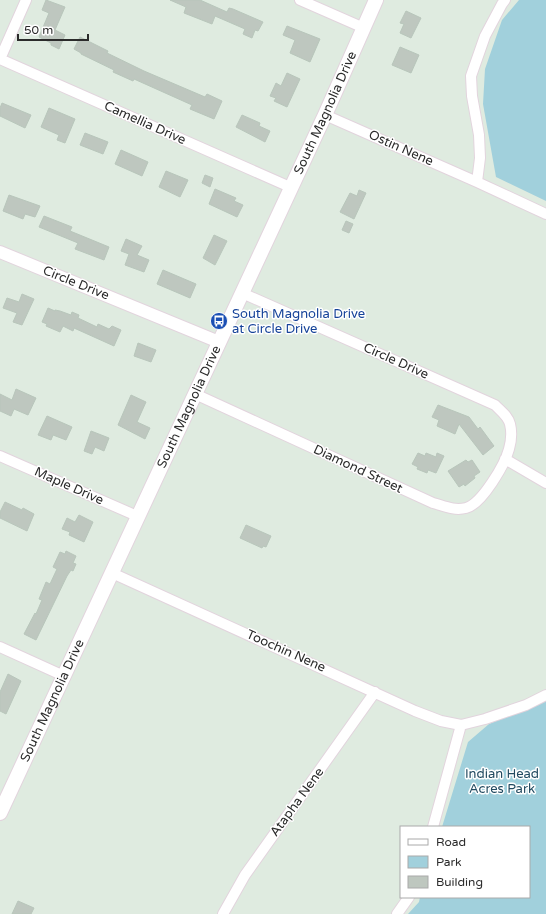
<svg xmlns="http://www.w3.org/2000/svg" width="546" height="914" viewBox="0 0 546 914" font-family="'Varela Round',sans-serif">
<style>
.green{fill:#a1d0dc}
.building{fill:#bec7bf;stroke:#b8c6bb}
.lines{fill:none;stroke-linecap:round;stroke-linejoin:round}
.minor-casing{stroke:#e2d4dd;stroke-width:12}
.tertiary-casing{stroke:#e2d4dd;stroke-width:14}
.secondary-casing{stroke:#e2d4dd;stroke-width:16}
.minor{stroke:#fff;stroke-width:10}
.tertiary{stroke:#fff;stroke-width:12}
.secondary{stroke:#fff;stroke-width:14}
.labels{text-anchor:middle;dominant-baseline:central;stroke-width:3;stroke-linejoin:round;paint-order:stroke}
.street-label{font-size:13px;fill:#2b2b2b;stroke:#fff}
.transit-label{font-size:13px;fill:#164399;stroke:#fff;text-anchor:start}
.park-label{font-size:13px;fill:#224b61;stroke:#fff}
</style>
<rect width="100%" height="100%" fill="#dfebe0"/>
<path class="green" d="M519,0H546V201L496,177L483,104L485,69L502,20Z
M546,699V914H408L419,902L420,897H529V827H442L468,742L489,724Z"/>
<path class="building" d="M46,0L65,7L55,30L65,35L59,49L51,45V43L39,37L49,13L42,10Z
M170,0H200L227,12L229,8L233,9L263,22L258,31L255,30L252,38L243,34L245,29L215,16L212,24L184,13L186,7Z
M406,11L421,18L411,38L400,33L404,24L400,23Z
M287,26L320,39L310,62L290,53L295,40L283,35Z
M80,37L108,51L107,53L144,71L205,97L207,94L222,101L214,119L190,109L192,105L134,79L133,81L113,72L114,70L81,54V53L74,49Z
M400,47L419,55L411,73L392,65Z
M287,73L300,79L287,107L274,101L276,98L270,96L276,83L281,86Z
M2,103L31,115L25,128L0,116V108Z
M49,108L75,119L65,143L57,140L59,135L41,127Z
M242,115L260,123L259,126L270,131L265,142L236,127Z
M85,133L108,142L103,154L80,145Z
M121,150L148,162L142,176L115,164Z
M166,171L188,180L180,197L159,187Z
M205,175L213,178L210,187L202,183Z
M215,189L236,198L234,201L243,205L237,217L209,204Z
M359,190L366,193L354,219L340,212L350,193L357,196Z
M9,195L40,206L35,217L25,214L23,219L3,211Z
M44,216L72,227L70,231L109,247L104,260L75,249L78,243L39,227Z
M346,221L353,224L349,233L342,230Z
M214,235L227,241L215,265L203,258Z
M126,239L142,246L137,255L149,260L144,272L125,265L129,254L121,251Z
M163,270L196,284L190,298L157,284Z
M22,294L34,299L22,325L13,322L17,313L3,308L7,298L19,302Z
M48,308L55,311V310L60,311L71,315L72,312L79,315L78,318L97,327L98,324L109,329L112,326L121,330L114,346L74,328L73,331L63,326L60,332L46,326L47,324L42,322Z
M138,343L156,350L151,362L134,356Z
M16,389L36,398L28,415L14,409L11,416L0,411V394L12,400Z
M131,395L146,402L137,422L150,428L145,439L118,425Z
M438,405L469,417L478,429L480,427L494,446L483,455L459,424L455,434L437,426L439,420L432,417Z
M47,416L72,427L66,440L53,435L51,440L38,435Z
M91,431L109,438L104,451L95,447L92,454L84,451Z
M418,453L425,456L426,453L436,457L437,453L444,456L436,473L428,470L427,473L417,469L418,467L412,464Z
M466,460L468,462L472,460L480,472L474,476L475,478L465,486L464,484L459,487L448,471Z
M5,502L22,510L23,508L34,514L27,531L0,518V512Z
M79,515L93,522L84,542L69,535L70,532L62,529L67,518L75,522Z
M246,525L271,536L266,547L263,546L262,548L240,538Z
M66,551L76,556L73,563L76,564L73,571L71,570L67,576L36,640L24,634L35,613L36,614L42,600L39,599L46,582L50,584L57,569L53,567L60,552L65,554Z
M8,674L21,681L6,714L0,711V692Z
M18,901L34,908L31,914H12Z"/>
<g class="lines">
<g class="minor-casing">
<path id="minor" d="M300,0L364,28
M0,59L290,187
M0,59L26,0
M325,115L477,182L546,214
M477,182L480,158L479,135L472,96L471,76L485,36L502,4L505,0
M195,394L433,503C444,506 454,511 466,508C482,504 505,464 509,449C511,442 512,432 510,424C508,416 501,411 495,405L242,293
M0,456L137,516
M505,459L546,483
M112,573L415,711L441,721L461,725L485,719L526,705L546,695
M0,647L64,676
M433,827L461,725
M223,914L245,875L375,692
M397,914L409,897"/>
</g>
<g class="tertiary-casing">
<path id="tertiary" d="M0,252L219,342"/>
</g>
<g class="secondary-casing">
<g id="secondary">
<path id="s1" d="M0,813L325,115L376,0"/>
</g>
</g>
<use href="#minor" class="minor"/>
<use href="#tertiary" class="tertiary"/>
<use href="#secondary" class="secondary"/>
</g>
<defs>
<g id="bus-disc" transform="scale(0.9)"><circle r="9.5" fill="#1a4fb4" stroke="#fff"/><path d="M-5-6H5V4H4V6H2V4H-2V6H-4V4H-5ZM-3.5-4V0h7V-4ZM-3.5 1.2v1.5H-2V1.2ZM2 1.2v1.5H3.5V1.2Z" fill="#fff"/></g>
</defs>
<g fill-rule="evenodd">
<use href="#bus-disc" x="219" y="321"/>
</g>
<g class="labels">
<g class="street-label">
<text stroke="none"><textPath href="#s1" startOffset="772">South Magnolia Drive</textPath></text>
<text transform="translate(145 123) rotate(24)">Camellia Drive</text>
<text transform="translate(401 148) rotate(24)">Ostin Nene</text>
<text transform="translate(76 283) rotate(22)">Circle Drive</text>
<text transform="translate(396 361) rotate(24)">Circle Drive</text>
<text stroke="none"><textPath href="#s1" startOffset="448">South Magnolia Drive</textPath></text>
<text transform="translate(358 469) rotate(25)">Diamond Street</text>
<text transform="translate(69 486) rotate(24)">Maple Drive</text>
<text transform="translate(286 651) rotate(24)">Toochin Nene</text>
<text stroke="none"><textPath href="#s1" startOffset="124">South Magnolia Drive</textPath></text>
<text transform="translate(297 802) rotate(-54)">Atapha Nene</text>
</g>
<g class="transit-label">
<text x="232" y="314">South Magnolia Drive<tspan x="232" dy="15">at Circle Drive</tspan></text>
</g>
<g class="park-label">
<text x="502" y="774">Indian Head<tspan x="502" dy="15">Acres Park</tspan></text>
</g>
</g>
<rect x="400" y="826" width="130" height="72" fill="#ffffff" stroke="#aaaaaa"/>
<rect x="408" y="839" width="20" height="6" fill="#ffffff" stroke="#aaaaaa"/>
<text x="436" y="846" font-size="12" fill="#2b2b2b">Road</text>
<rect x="408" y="856" width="20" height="12" fill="#a1d0dc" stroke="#aaaaaa"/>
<text x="436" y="866" font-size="12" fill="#2b2b2b">Park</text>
<rect x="408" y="876" width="20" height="12" fill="#bec7bf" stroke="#aaaaaa"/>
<text x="436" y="886" font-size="12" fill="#2b2b2b">Building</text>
<path d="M18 34v6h70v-6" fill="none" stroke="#2b2b2b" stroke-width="2"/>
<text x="24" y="34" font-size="12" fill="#2b2b2b" stroke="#ffffff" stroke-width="3" paint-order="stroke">50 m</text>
</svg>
